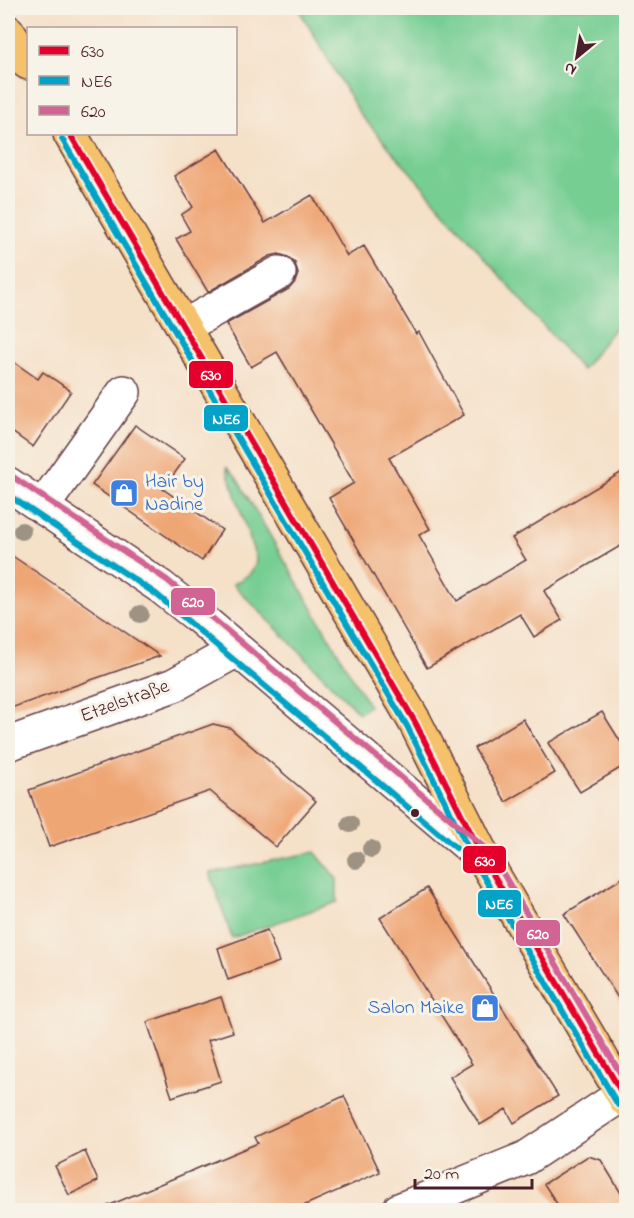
<svg xmlns="http://www.w3.org/2000/svg" width="634" height="1218" viewBox="0 0 634 1218" font-family="'Indie Flower',sans-serif">
<style>
.green{fill:#76ce93;stroke:#60765f;stroke-width:1.5}
.building{fill:#efa674}
.lines{fill:none;stroke-linecap:round;stroke-linejoin:round}
.minor-casing{stroke:#643c43;stroke-width:36}
.major-casing{stroke:#643c43;stroke-width:36}
.minor{stroke:#fff;stroke-width:33}
.major{stroke:#f5c16b;stroke-width:33}
.bus-1-casing{stroke:#f7f3e8;stroke-width:10}
.bus-2-casing{stroke:#f7f3e8;stroke-width:10}
.bus-3-casing{stroke:#f7f3e8;stroke-width:10}
.bus-1{stroke:#e4002b;stroke-width:6}
.bus-2{stroke:#04a2c6;stroke-width:6}
.bus-3{stroke:#d26395;stroke-width:6}
.tree{fill:#9e9383}
.bus-dot{fill:#4a1f2b;stroke:#f7f3e8;stroke-width:2}
.labels{text-anchor:middle;dominant-baseline:central;stroke-width:6;stroke-linejoin:round;paint-order:stroke}
.shop-label{font-size:20px;fill:#366cbe;stroke:#f7f3e8;text-anchor:start}
.street-label{font-size:20px;fill:#4a1f2b;stroke:#f7f3e8}
.line-badge{stroke:#f7f3e8;stroke-width:2}
.badge-label{font-size:16px;text-anchor:middle;font-weight:bold;fill:#fff}
</style>
<rect width="100%" height="100%" fill="#f7f3e8"/>
<filter id="ink" filterUnits="userSpaceOnUse"><feTurbulence type="fractalNoise" baseFrequency=".0167" numOctaves="2"/><feDisplacementMap in="SourceGraphic" scale="12" xChannelSelector="R" yChannelSelector="G"/><feConvolveMatrix kernelMatrix="1 2 1 2 8 2 1 2 1" color-interpolation-filters="sRGB"/></filter>
<filter id="wash" filterUnits="userSpaceOnUse"><feTurbulence type="fractalNoise" baseFrequency=".008" numOctaves="4" result="noise"/><feDisplacementMap in="SourceGraphic" scale="24" xChannelSelector="R" yChannelSelector="G"/><feGaussianBlur stdDeviation="1.35" result="paint"/><feColorMatrix in="noise" values="0 0 0 0 0 0 0 0 0 0 0 0 0 0 0 0 0 1.4 0 .05"/><feComposite in="paint" operator="in"/></filter>
<g filter="url(#wash)">
<rect width="100%" height="100%" fill="#f5e0c8"/>
<path class="green" d="M298,8H626V314L582,370L360,114Z
M226,467L236,477L369,706L359,713L233,584C246,577 256,573 256,558Z
M315,852L337,879V902L232,938L210,873Z"/>
<g id="blocks">
<path class="building" d="M219,149L265,223L312,195L347,256L364,246L416,334L419,332L464,415L389,458L430,529L419,535L457,601L526,560L512,538L627,469V542L544,591L562,620L534,637L520,614L427,668L329,498L354,483L277,352L251,367L226,324L289,289L295,282L298,274L295,263L288,257L279,254L270,256L208,292L176,239L190,231L181,215L193,207L174,176Z
M8,358L38,379L43,372L71,391L33,447L8,429Z
M135,425L185,459L163,489L222,530L202,561L92,485Z
M8,553L75,598L160,656L8,709Z
M602,712L627,752V764L580,792L548,743Z
M523,719L555,773L506,802L474,748Z
M213,724L230,728L316,801L276,847L210,791L49,847L29,790Z
M627,875V1012L564,914Z
M427,888L558,1096L514,1123L506,1109L480,1125L450,1077L472,1064L380,918Z
M267,930L279,962L228,980L218,948Z
M221,997L233,1032L208,1040L221,1081L172,1097L147,1022Z
M344,1096L380,1172L294,1210H98L258,1143L255,1137Z
M85,1151L98,1181L69,1195L55,1166Z
M588,1156L601,1160L627,1203V1210H561L544,1184Z"/>
</g>
</g>
<g filter="url(#ink)">
<use href="#blocks" fill-opacity="0" stroke="#643c43" stroke-width="1.5"/>
<g class="lines">
<g class="minor-casing">
<path id="minor" d="M183,327L279,273
M8,484L161,587L200,618L484,859
M43,506L124,392
M8,744L174,685L237,650
M399,1210L526,1158L623,1094"/>
</g>
<g class="major-casing">
<path id="major" d="M8,32L28,63
M70,134L415,722L484,859L626,1100"/>
</g>
<use href="#minor" class="minor"/>
<use href="#major" class="major"/>
<g class="bus-1-casing">
<path id="bus-1" d="M70,134L415,722L484,859L626,1100"/>
</g>
<g class="bus-2-casing">
<path id="bus-2" d="M62,139L407,726L476,864L618,1105
M8,495L156,594L456,848"/>
</g>
<g class="bus-3-casing">
<path id="bus-3" d="M13,477L167,580L491,853L626,1083"/>
</g>
<use href="#bus-1" class="bus-1"/>
<use href="#bus-2" class="bus-2"/>
<use href="#bus-3" class="bus-3"/>
</g>
<g class="tree">
<circle cx="22" cy="531" r="9"/>
<circle cx="140" cy="614" r="9"/>
<circle cx="350" cy="824" r="9"/>
<circle cx="371" cy="849" r="9"/>
<circle cx="356" cy="860" r="9"/>
</g>
</g>
<defs>
<g id="shop-square" transform="scale(1.5)"><rect x="-9" y="-9" width="18" height="18" rx="4" fill="#3f7fe0" stroke="#f7f3e8"/><path d="M-5-2.5h2.3a2.7 3.5 0 0 1 5.4 0H5L5.5 6h-11ZM-1.5-2.5h3a1.5 2.3 0 0 0-3 0Z" fill="#fff"/></g>
</defs>
<g fill-rule="evenodd">
<use href="#shop-square" x="124" y="493"/>
<use href="#shop-square" x="485" y="1008"/>
</g>
<circle class="bus-dot" cx="415" cy="813" r="5"/>
<g class="labels">
<g class="shop-label">
<text x="145" y="482">Hair by<tspan x="145" dy="23">Nadine</tspan></text>
<text x="464" y="1008" text-anchor="end">Salon Maike</text>
</g>
<g class="street-label">
<text transform="translate(125 702) rotate(-20)">Etzelstraße</text>
</g>
</g>
<g class="line-badge">
<rect x="188" y="360" width="46" height="29" rx="6" fill="#e4002b"/>
<rect x="203" y="404" width="46" height="28" rx="6" fill="#04a2c6"/>
<rect x="170" y="587" width="46" height="29" rx="6" fill="#d26395"/>
<rect x="462" y="845" width="45" height="29" rx="6" fill="#e4002b"/>
<rect x="477" y="889" width="45" height="29" rx="6" fill="#04a2c6"/>
<rect x="515" y="919" width="46" height="28" rx="6" fill="#d26395"/>
</g>
<g class="badge-label">
<text x="211" y="380">630</text>
<text x="226" y="424">NE6</text>
<text x="193" y="607">620</text>
<text x="485" y="866">630</text>
<text x="499" y="909">NE6</text>
<text x="538" y="939">620</text>
</g>
<rect width="634" height="1218" fill="none" stroke="#f7f3e8" stroke-width="30"/>
<rect x="27" y="27" width="210" height="108" fill="#f7f3e8" stroke="#b29e9c" stroke-width="1.5"/>
<rect x="39" y="46" width="30" height="9" fill="#e4002b" stroke="#b29e9c" stroke-width="1.5"/>
<text x="81" y="57" font-size="18" fill="#4a1f2b">630</text>
<rect x="39" y="76" width="30" height="9" fill="#04a2c6" stroke="#b29e9c" stroke-width="1.5"/>
<text x="81" y="87" font-size="18" fill="#4a1f2b">NE6</text>
<rect x="39" y="106" width="30" height="9" fill="#d26395" stroke="#b29e9c" stroke-width="1.5"/>
<text x="81" y="117" font-size="18" fill="#4a1f2b">620</text>
<g transform="translate(577 57) rotate(210)" stroke="#f7f3e8" stroke-width="4.5" paint-order="stroke">
<path d="M0-4.5L10 22L0 15L-10 22Z" fill="#4a1f2b"/>
<text y="-9" font-size="16" font-weight="bold" text-anchor="middle" fill="#4a1f2b">N</text>
</g>
<path d="M415 1179v9h117v-9" fill="none" stroke="#4a1f2b" stroke-width="3"/>
<text x="424" y="1179" font-size="18" fill="#4a1f2b" stroke="#f7f3e8" stroke-width="4.5" paint-order="stroke">20 m</text>
</svg>
